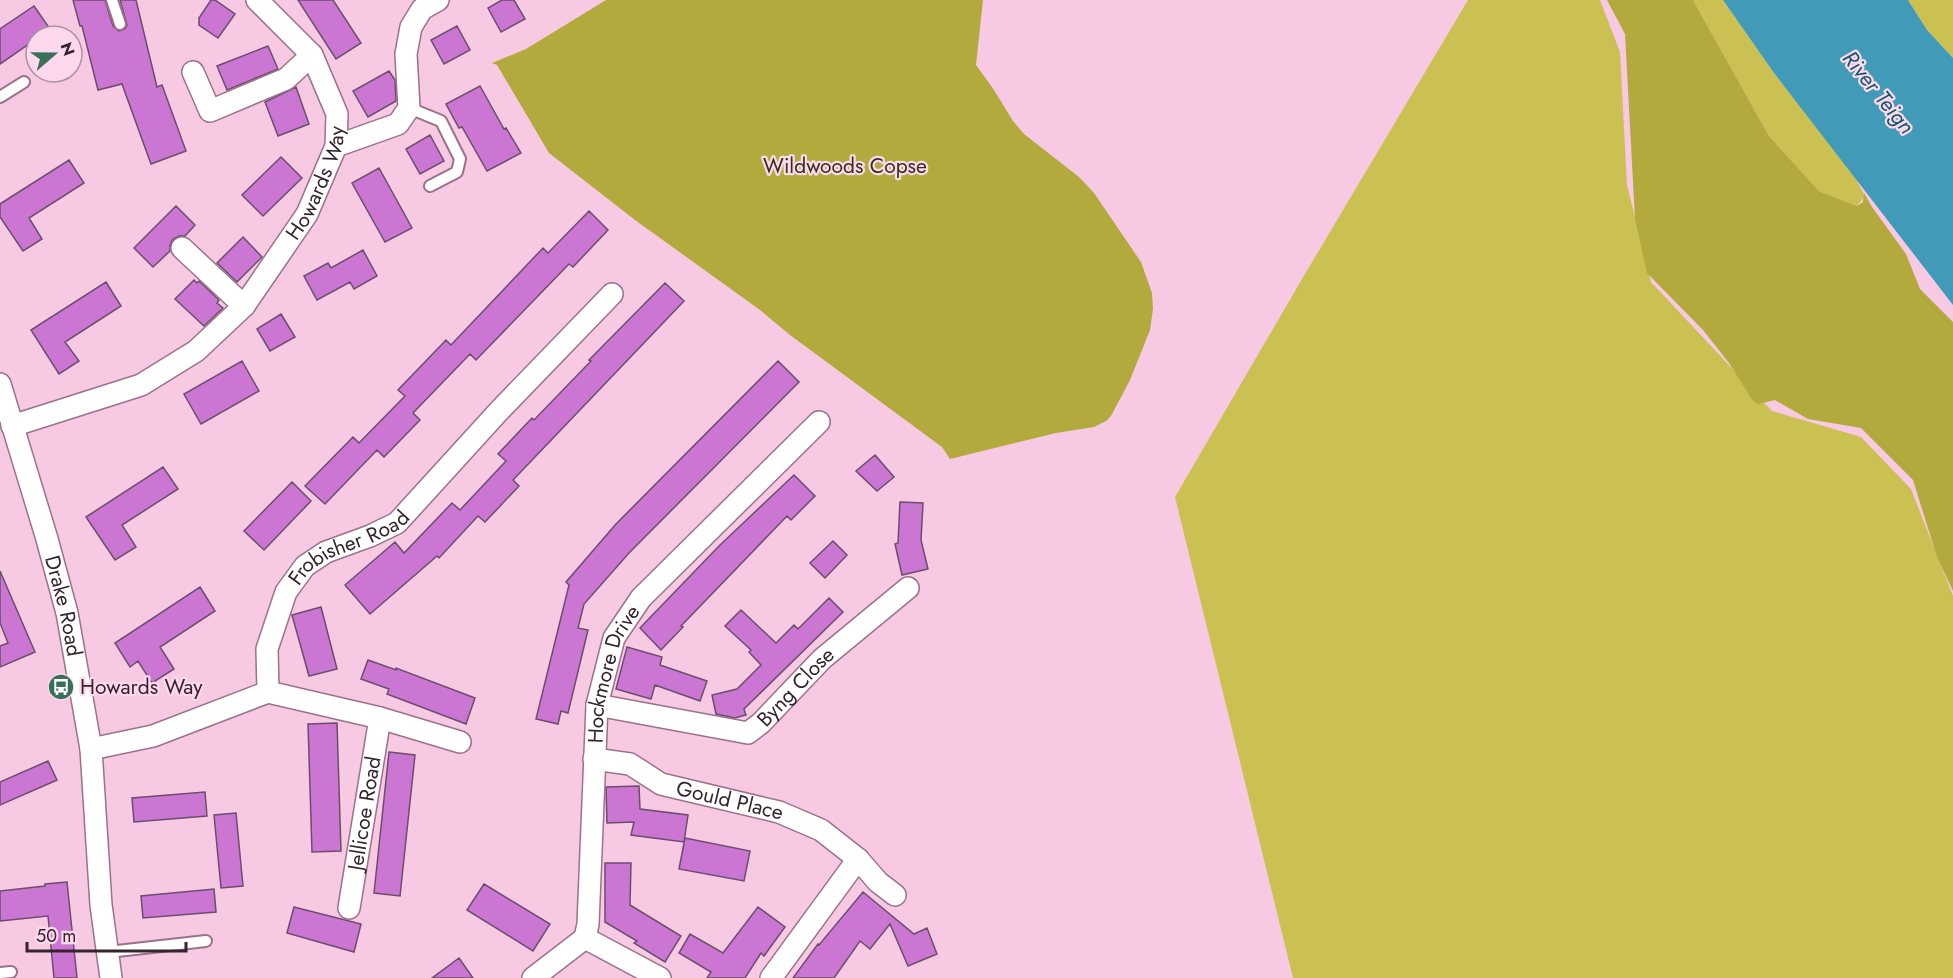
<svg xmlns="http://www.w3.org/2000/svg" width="1953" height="978" viewBox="0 0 1953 978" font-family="Jost,sans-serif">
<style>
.green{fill:#cbc152}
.forest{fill:#b3aa3e}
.water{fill:#429ab9}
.building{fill:#cb76d2;stroke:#6b4e6d;stroke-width:1.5}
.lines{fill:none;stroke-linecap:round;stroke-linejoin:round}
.lane-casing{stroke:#9b7289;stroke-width:14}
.street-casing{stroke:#9b7289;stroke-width:24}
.lane{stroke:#fff;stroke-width:10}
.street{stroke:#fff;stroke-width:21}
.labels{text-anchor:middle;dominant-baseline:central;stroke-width:4.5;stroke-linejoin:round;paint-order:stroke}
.park-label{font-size:21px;fill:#33311a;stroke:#fed9ed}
.street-label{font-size:21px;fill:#35242e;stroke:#fed9ed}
.poi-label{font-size:21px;fill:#35242e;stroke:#fed9ed;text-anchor:start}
.water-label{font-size:22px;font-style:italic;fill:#10596f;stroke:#fed9ed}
</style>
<rect width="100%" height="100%" fill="#f7c9e2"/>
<path class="green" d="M1468,0H1600L1620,52L1627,185L1651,282L1772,411L1861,437L1911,489L1953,596V978H1293L1175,497L1302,279Z
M1693,0H1723L1774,73L1855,177L1865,196L1857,206L1819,191L1769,136Z
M1908,0H1953V58L1927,30Z"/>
<path class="forest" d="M606,0H983L976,65L994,90L1013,121L1024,134L1079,177L1094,193L1141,262L1152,293L1153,309L1150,330L1130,380L1111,416L1106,421L1094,427L1056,433L950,459L942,447L790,335L760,310L635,220L549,153L497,65L492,63L526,49Z
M1607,0H1693L1769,136L1819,191L1857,206L1863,202L1864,193L1872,207L1906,254L1920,289L1953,322V591L1937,557L1913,480L1861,428L1808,419L1775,400L1758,404L1753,401L1729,363L1703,330L1647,273L1635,219L1625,34Z"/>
<path class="water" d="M1723,0H1908L1927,30L1953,58V305L1774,73Z"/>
<path class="building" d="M73,0H105L113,26L119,31L125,29L127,25L120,0H136L157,87L162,85L186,151L151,164L122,84L98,90L82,26H80Z
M211,0H215L235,14L218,38L199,25V18Z
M298,0H333L361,43L336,59Z
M502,0H514L525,19L501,32L488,8Z
M34,6L50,29L40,36H36V39L0,64V29Z
M457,26L470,50L444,64L431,40Z
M268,46L278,69L227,90L217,66Z
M389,71L395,80L396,101L368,117L353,91Z
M480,86L504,129L506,128L521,153L487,171L462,127L459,128L446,104Z
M296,87L309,124L278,136L265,102Z
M430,135L444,161L420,174L406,149Z
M281,157L302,178L263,216L242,195Z
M69,160L84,183L29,218L42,239L23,251L0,217V204Z
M379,168L412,228L385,242L352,183Z
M176,206L195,225L185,236H179L173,239L170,245V251L153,267L134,248Z
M589,211L608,230L573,267L569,264L476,360L470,354L413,413L420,420L384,457L377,450L325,504L305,486L353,437L359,443L405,396L398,390L446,340L451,345L543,248L548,253Z
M243,237L262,257L237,282L217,263Z
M363,250L377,276L354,289L350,282L317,300L304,276L328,263L331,268Z
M194,280L197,283L199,281L219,300L217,303L223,308L204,326L175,299Z
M106,282L121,306L65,342L79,361L59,374L31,330Z
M665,283L684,301L513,480L519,486L485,522L478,516L439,558L437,556L370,614L345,585L395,542L404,553L452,503L460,510L506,461L498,454L532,418L534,420L591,361L589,360Z
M281,314L295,337L270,351L257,329Z
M242,361L259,391L201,424L184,394Z
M778,361L799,382L629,553L584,604L578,628L588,630L568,713L561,711L558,724L536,719L569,585L566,582L616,524Z
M875,455L894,477L877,491L856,471Z
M163,467L178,489L122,525L136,547L115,560L86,517Z
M794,475L815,496L791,520L787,516L681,626L683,627L661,650L640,628L719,546Z
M292,482L311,501L264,550L244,531Z
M900,502L923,503L921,540L928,569L902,575L895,544L898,543Z
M833,541L847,555L825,578L810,563Z
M0,571L35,652L0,667V646L8,643L0,623Z
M200,587L215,611L160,647L174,669L152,683L138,661L130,667L115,643Z
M829,598L843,612L744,709L746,715L735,718L716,714L712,695L737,689L761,665L749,652L751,650L725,626L741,610L776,643L794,625L798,629Z
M321,607L337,669L309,676L292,615Z
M627,647L662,657L660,665L707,681L700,701L655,685L651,699L616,689Z
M368,660L396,670V668L475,698L466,724L387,694L389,689L361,679Z
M337,723L341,851L312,852L308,724Z
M389,752L415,755L400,896L374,893Z
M48,761L57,780L0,805V782Z
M639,786L640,809L688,815L684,842L631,835L634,822L607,823L606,787Z
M205,792L207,816L134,822L132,798Z
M236,813L243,886L221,888L214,815Z
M685,838L750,851L744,881L679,869Z
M605,863H631L630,905L681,936L665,962L634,943L637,941L605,922Z
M67,882L77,978H54L48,916L0,921V891L45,886V884Z
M484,884L550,924L533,951L467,910Z
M214,889L216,912L143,918L141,896Z
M863,892L914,934L927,928L937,954L908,966L890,924L870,949L860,941L834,978H793L818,944L819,945Z
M294,907L361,924L354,952L287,933Z
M758,907L785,927L764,956L761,953L745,978H707L711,972L679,953L690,934L723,953Z
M459,958L473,978H432Z"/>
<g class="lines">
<g class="lane-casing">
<path id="lane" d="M112,0L120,24
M0,97L24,82
M409,108L441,121L460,159L457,172L430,186
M108,952L206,941
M0,973L11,972"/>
</g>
<g class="street-casing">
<g id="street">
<path d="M193,72L210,111L286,79L312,55"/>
<path d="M336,146L398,124L409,108L406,54L411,27L422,9L438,0"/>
<path d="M182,248L244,306"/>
<path id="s1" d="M0,384L47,539L67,613L91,749L101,905L111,978"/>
<path id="s2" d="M12,426L141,385L196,351L244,306L307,214L336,146L337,114L312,55L257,0"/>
<path d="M268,692L380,718L460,742"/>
<path id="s3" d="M597,705L748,733L761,723L822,659L908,588"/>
<path id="s4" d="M91,749L153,736L268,692L267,649L286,592L305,566L326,552L370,536L397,523L499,411L612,294"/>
<path id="s5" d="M594,759L630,764L661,784L779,812L821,830L858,859L878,882L895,895"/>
<path id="s6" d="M349,908L380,718"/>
<path d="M585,938L660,978"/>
<path id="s7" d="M533,978L585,938L588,924L597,705L614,638L641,598L819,422"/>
<path d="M771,978L858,859"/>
</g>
</g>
<use href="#lane" class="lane"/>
<use href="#street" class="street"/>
</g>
<defs>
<g id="bus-disc" transform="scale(1.35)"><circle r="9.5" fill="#376f58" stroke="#fed9ed"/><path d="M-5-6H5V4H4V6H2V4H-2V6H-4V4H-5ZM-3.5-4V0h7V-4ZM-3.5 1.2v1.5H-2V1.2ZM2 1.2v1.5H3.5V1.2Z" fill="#fff"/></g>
</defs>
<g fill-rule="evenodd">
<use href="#bus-disc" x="61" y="687"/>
</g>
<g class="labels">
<g class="park-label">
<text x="845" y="166">Wildwoods Copse</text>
</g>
<g class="street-label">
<text stroke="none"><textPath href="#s2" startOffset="410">Howards Way</textPath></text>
<text stroke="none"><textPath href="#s4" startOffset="369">Frobisher Road</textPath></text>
<text stroke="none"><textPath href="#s1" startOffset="231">Drake Road</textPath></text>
<text stroke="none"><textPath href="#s7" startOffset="333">Hockmore Drive</textPath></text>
<text stroke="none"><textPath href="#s3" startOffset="220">Byng Close</textPath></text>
<text stroke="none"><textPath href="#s5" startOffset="144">Gould Place</textPath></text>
<text stroke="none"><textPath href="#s6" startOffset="96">Jellicoe Road</textPath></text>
</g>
<g class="poi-label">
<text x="80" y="687">Howards Way</text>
</g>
<g class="water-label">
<text transform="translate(1879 92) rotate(51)">River Teign</text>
</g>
</g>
<g transform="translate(54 54) rotate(70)"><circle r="28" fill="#fed9ed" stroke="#ae91a1" stroke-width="1.5"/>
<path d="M0-4.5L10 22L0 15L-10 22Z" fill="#376f58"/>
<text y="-9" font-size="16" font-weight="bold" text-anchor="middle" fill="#35242e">N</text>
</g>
<path d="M27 942v9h159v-9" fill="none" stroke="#35242e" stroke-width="3"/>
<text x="36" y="942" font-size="18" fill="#35242e" stroke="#fed9ed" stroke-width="4.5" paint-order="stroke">50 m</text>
</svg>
